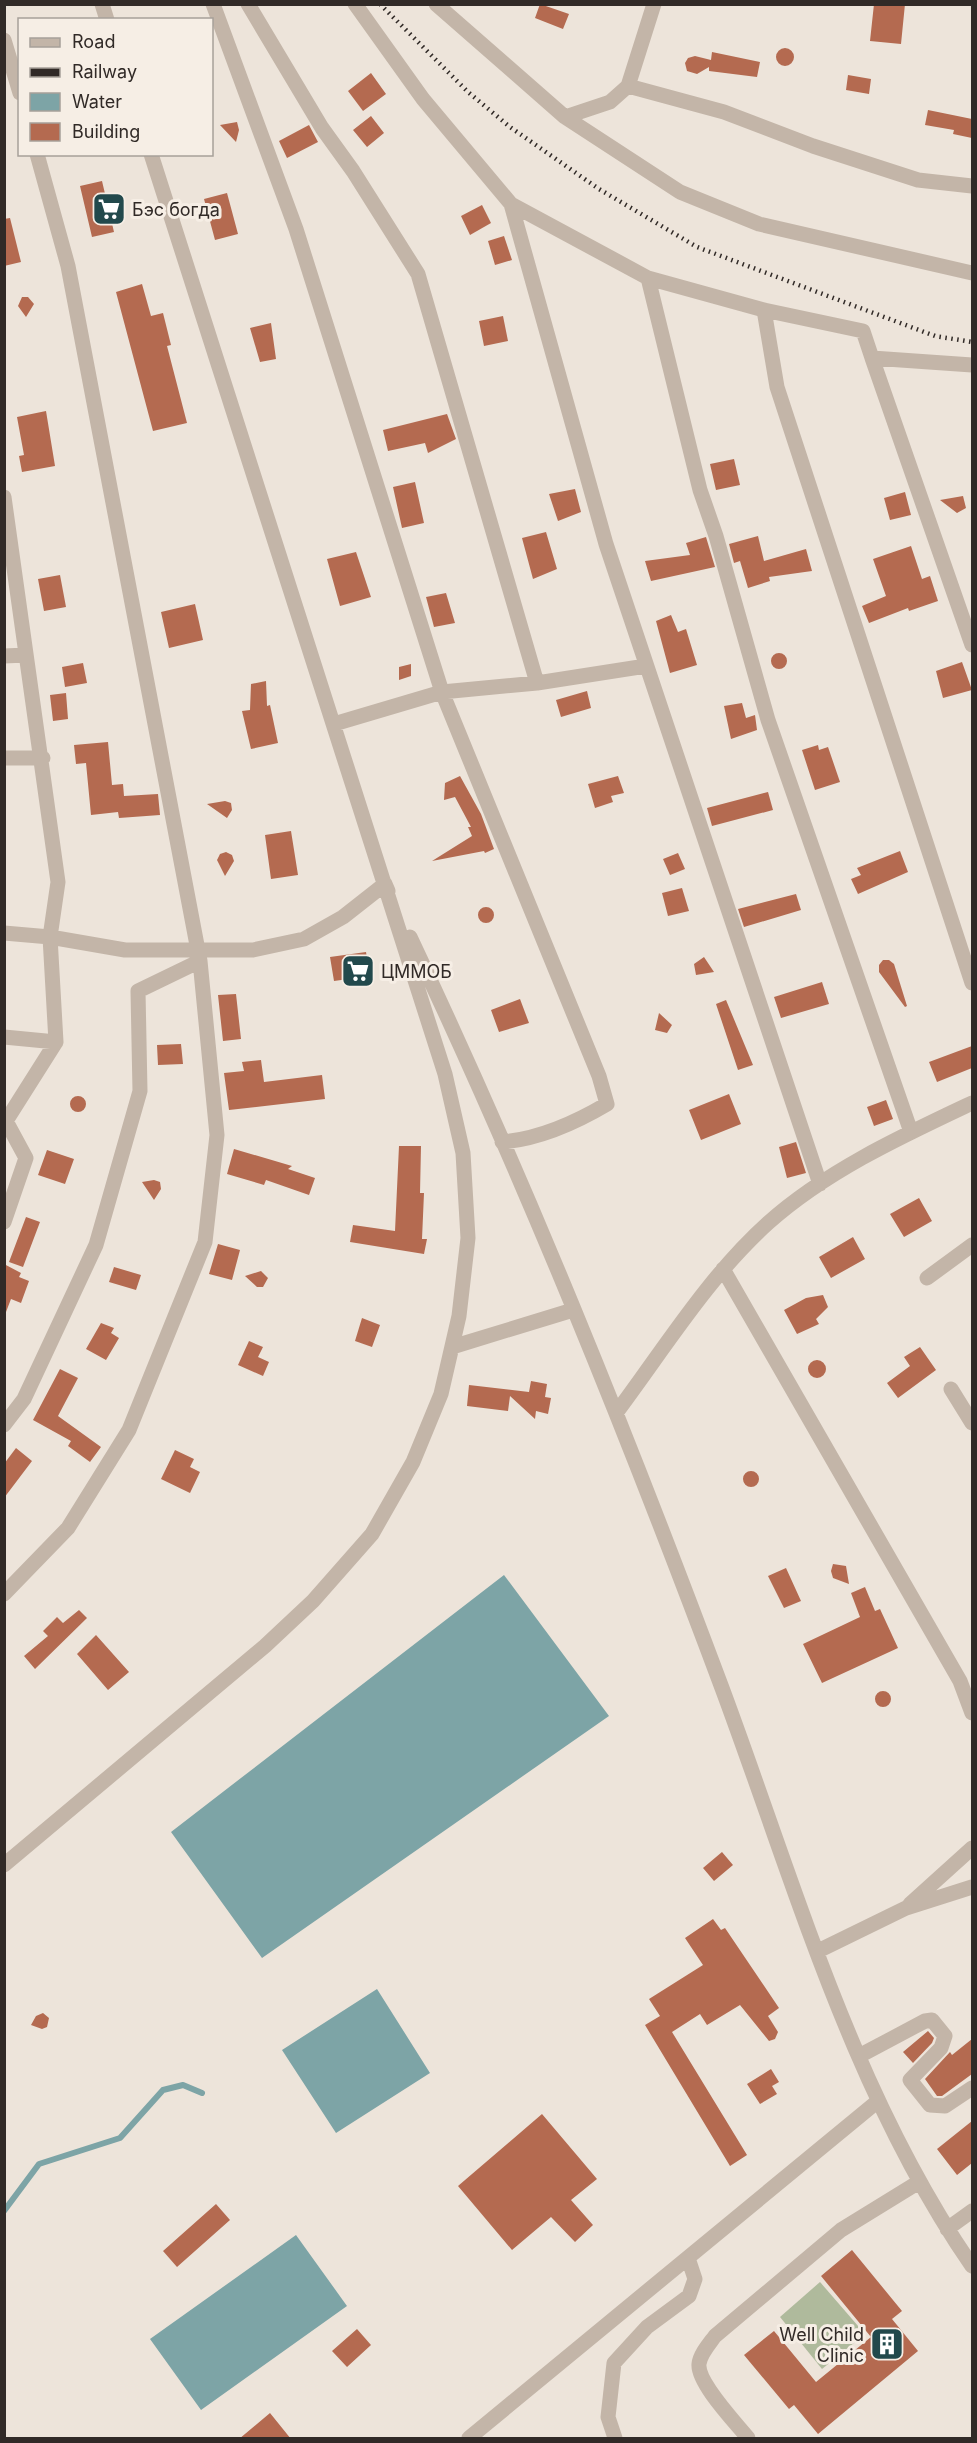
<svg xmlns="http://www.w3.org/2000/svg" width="977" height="2443" viewBox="0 0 977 2443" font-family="Inter,sans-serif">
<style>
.green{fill:#afba9c}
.water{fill:#7da4a6}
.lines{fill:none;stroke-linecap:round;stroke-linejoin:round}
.stream{stroke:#7da4a6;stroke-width:6}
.building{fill:#b46a50}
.minor{stroke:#c3b5a8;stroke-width:15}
.rail{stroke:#312a27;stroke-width:4.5;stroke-dasharray:1.5 4.5;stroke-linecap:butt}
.labels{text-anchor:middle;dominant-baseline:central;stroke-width:6;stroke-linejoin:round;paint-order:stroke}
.poi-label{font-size:18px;fill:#312a27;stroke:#f6eee5;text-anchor:start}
</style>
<rect width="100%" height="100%" fill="#ede4da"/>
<path class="green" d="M820,2282L865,2334L822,2369L780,2317Z"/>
<path class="water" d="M504,1575L609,1716L262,1958L171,1832Z
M377,1989L430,2073L336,2133L282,2050Z
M296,2235L347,2306L201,2410L150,2339Z"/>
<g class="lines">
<path class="stream" d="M4,2211L39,2164L120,2138L163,2090L183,2085L202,2093"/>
</g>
<path class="building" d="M540,4L569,14L563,29L535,18Z
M874,4H905L901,44L870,41Z
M776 57a9 9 0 1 1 18 0a9 9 0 1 1-18 0Z
M712,52L760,62L757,77L709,71V67L697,74L687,71L685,63L688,58L695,56L711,60Z
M371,73L386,94L363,111L348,91Z
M848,75L871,79L869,94L846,90Z
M928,110L972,119V138L953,134L954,130L925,125Z
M371,116L384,133L367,147L353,130Z
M237,122L239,130L236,142L220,125Z
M309,125L318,142L287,158L279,141Z
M102,181L114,232L92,237L80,186Z
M227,193L238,234L215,240L204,199Z
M482,205L491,223L470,235L461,216Z
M10,218L21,262L4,266V219Z
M504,236L512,260L495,265L488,241Z
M142,284L151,316L163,313L171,345L167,346L187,423L153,431L116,292Z
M22,297H28L34,304L26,317L18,306Z
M503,316L508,341L484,346L479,321Z
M271,323L276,359L260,362L250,328Z
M46,411L55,466L22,472L19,456L24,455L17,417Z
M447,414L456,439L428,453L425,443L388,451L383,430Z
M734,459L740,485L716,490L710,464Z
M415,482L424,523L402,528L393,487Z
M575,489L581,512L558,521L549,494Z
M905,492L911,515L890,520L884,498Z
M963,496L966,508L957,513L940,500Z
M546,532L557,569L533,579L522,538Z
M758,536L764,561L806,549L812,571L769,577L770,581L748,588L740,561L734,563L729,544Z
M706,537L715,567L651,581L645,561L690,555L686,543Z
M911,546L922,579L930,576L938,601L909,611L908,608L869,623L862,606L886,596L873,559Z
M356,552L371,597L340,606L327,559Z
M60,575L66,607L44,611L38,579Z
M446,593L455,623L434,627L426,597Z
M195,604L203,640L169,648L161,612Z
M671,615L678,632L686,629L697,665L670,673L656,621Z
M771 661a8 8 0 1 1 16 0a8 8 0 1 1-16 0Z
M962,662L972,690L943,698L936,671Z
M83,663L87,683L65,687L62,667Z
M411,664V676L399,680V667Z
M266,681L267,706L270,705L278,743L251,749L242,711L250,710L251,684Z
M587,691L591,708L561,717L556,700Z
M66,693L68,719L53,721L50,695Z
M742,703L746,718L755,715L757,730L731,739L724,706Z
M108,742L112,785L123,784L124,796L158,794L160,815L119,818L118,812L91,815L86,763L76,764L74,745Z
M818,745L819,750L828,747L840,782L815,790L802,750Z
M460,776L481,814L494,849L485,853L484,851L432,861L472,836L468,827H471L455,797L444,800L445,783Z
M618,776L624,793L611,796L613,802L595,808L588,784Z
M768,792L773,810L712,826L707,808Z
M225,801L231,803L232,810L227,818L207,804Z
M291,831L298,875L271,879L265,835Z
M900,851L908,872L858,894L851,879L861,875L857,868Z
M226,852L232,855L234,861L225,876L217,860L220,854Z
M678,853L685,869L670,875L663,859Z
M682,888L689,911L668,916L662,893Z
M796,894L801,910L744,927L738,909Z
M478 915a8 8 0 1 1 16 0a8 8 0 1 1-16 0Z
M366,952L370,976L334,981L330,957Z
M704,957L714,972L696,975L694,964Z
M883,960H889L894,964L907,1006L905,1007L879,972V965Z
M822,982L829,1004L781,1018L774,997Z
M236,994L241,1039L223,1041L218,995Z
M520,999L529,1023L499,1032L491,1010Z
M726,1000L753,1065L738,1070L716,1004Z
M659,1013L672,1025L667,1033L655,1030Z
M181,1044L183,1064L158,1065L157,1045Z
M972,1046V1068L937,1082L929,1062Z
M261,1060L264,1082L322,1075L325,1099L229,1110L224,1073L244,1071L242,1062Z
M729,1094L741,1124L701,1140L689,1110Z
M70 1104a8 8 0 1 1 16 0a8 8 0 1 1-16 0Z
M886,1100L893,1119L874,1126L867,1107Z
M796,1142L806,1173L787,1178L779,1147Z
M399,1146H421L420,1193H424L422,1239H427L424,1254L350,1242L353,1225L395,1231Z
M234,1149L292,1166L288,1169L315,1178L309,1195L266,1180L264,1185L227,1174Z
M47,1150L74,1159L65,1184L38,1175Z
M154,1180L160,1182L161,1189L154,1200L142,1182Z
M919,1198L932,1221L904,1237L890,1214Z
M26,1217L40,1222L23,1267L9,1262Z
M853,1237L865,1259L831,1278L819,1257Z
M218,1244L240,1250L232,1280L209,1274Z
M4,1264L21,1273L19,1277L29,1281L21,1303L11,1299L6,1312Z
M114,1267L141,1275L136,1290L109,1282Z
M261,1271L268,1278L263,1287H257L245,1276Z
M823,1295L828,1307L816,1319L819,1324L797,1334L784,1310L806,1298Z
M362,1318L380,1325L372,1347L355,1341Z
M101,1323L114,1328L111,1333L119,1338L106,1360L86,1349Z
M249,1341L263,1347L258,1357L269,1362L263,1376L238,1365Z
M920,1347L936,1370L898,1398L887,1383L910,1366L904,1357Z
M808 1369a9 9 0 1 1 18 0a9 9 0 1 1-18 0Z
M60,1369L78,1378L58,1416L101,1447L90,1462L68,1446L71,1441L33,1420Z
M531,1381L547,1384L545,1397L551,1398L548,1414L536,1411L535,1419L510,1396L508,1411L467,1406L469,1385L529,1392Z
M16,1448L32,1461L4,1498V1464Z
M175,1450L194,1459L190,1467L200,1472L190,1493L161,1479Z
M743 1479a8 8 0 1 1 16 0a8 8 0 1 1-16 0Z
M833,1564L846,1566L849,1584L833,1578L831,1571Z
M786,1568L801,1601L784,1608L768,1576Z
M865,1587L875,1611L880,1609L898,1648L822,1683L803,1644L860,1617L851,1593Z
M79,1610L87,1618L35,1669L24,1656L48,1636L43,1631L57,1617L63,1623Z
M96,1635L129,1672L108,1690L77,1654Z
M875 1699a8 8 0 1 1 16 0a8 8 0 1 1-16 0Z
M722,1852L733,1865L714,1881L703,1868Z
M713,1919L721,1930L725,1928L779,2008L768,2016L778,2032L775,2039L769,2041L740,2005L707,2025L700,2014L672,2032L747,2155L730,2166L645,2025L660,2016L649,1999L703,1965L685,1938Z
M43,2013L49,2018L47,2027L42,2029L31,2025L36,2016Z
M928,2031L934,2038L932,2043L913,2063L903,2052Z
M972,2039V2074L942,2096H937L925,2079L950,2052L952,2055Z
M771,2069L779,2082L772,2086L777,2094L760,2104L747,2084Z
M542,2114L597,2179L571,2200L593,2225L575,2242L551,2217L512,2250L458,2186Z
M972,2121V2163L957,2175L937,2149Z
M216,2204L230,2220L177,2267L163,2251Z
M852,2250L902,2311L892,2319L918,2351L818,2434L794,2405L789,2409L744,2355L774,2331L816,2382L871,2337L821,2276Z
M357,2329L371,2345L347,2367L332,2351Z
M270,2413L291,2439H239Z"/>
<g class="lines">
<path class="minor" d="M102,4L107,20
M213,4L296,229L442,692L599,1076L607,1104C575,1123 540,1139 502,1142
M248,4L322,128L353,171L418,274L537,683
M355,4L423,99L511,204L648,278L764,310L863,331L872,358L972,365
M436,4L565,117L680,192L759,224L972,273
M4,40L20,93
M628,86L654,4
M565,117L610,102L628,86L724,112L813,146L918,180L972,186
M511,204L606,544L820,1184
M648,278L700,490L716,536L768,720L911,1132
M764,310L777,387L972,983
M872,358L972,645
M4,497L58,882L50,937L56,1042L6,1121L26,1158L4,1222
M4,656L26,655
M334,724L442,692L537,683L646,666
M4,758H43
M4,933L50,937L125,950H253L304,939L343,917L385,884L388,891
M410,937C526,1182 627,1434 722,1688C795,1884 852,2092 972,2266
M4,1037L56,1042
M723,1269L960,1681L972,1713
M927,1278L972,1245
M452,1347L573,1310
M951,1389L972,1423
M616,1413C664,1349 708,1277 768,1223C826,1171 902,1136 972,1103
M4,1425L24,1399L96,1245L140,1091L138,991L200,961
M4,1594L68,1528L129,1430L205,1242L217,1135L200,961L68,266L37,154
M4,1865L265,1646L313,1601L372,1534L413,1462L441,1394L459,1316L468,1238L463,1153L445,1074L151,154
M910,1904L972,1848
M818,1951L906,1908L972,1887
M859,2056L925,2021L932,2020L945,2036L941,2048L910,2080L930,2105L945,2106L972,2088
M947,2229L972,2211
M469,2438L878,2101
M615,2438L608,2417L614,2363L647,2327L689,2296L695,2279L688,2258
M748,2438C736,2423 697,2383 699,2364C700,2354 710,2343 715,2336L841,2230L919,2182"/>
<path class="rail" d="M380,4L468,92L510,127L599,189L697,247L935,336L972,342"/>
</g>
<defs>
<g id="supermarket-square" transform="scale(1.725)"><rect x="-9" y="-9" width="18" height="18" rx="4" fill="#22494c" stroke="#f6eee5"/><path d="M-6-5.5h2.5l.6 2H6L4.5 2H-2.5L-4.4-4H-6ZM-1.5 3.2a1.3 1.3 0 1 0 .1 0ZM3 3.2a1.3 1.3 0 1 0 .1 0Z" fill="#fff"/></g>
<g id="building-square" transform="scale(1.725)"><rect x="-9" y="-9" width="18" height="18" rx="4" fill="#22494c" stroke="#f6eee5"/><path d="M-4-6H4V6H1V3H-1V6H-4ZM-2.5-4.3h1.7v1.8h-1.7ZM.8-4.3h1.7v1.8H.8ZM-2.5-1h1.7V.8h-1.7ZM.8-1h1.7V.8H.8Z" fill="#fff"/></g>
</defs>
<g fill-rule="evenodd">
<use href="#supermarket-square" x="109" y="209"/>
<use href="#supermarket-square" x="358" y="971"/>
<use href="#building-square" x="887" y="2344"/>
</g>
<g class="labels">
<g class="poi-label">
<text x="132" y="209">Бэс богда</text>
<text x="381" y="971">ЦММОБ</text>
<text x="864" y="2334" text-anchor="end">Well Child<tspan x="864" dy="21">Clinic</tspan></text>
</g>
</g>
<rect width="977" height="2443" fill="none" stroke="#312a27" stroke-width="12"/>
<rect x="18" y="18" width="195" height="138" fill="#f6eee5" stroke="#a7a099" stroke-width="1.5"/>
<rect x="30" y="38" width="30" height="9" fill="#c3b5a8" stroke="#a7a099" stroke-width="1.5"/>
<text x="72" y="48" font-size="18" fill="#312a27">Road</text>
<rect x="30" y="68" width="30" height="9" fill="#312a27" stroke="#a7a099" stroke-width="1.5"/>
<text x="72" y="78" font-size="18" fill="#312a27">Railway</text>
<rect x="30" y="93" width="30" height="18" fill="#7da4a6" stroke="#a7a099" stroke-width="1.5"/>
<text x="72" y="108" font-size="18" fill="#312a27">Water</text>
<rect x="30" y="123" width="30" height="18" fill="#b46a50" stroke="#a7a099" stroke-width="1.5"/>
<text x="72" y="138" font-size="18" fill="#312a27">Building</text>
</svg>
